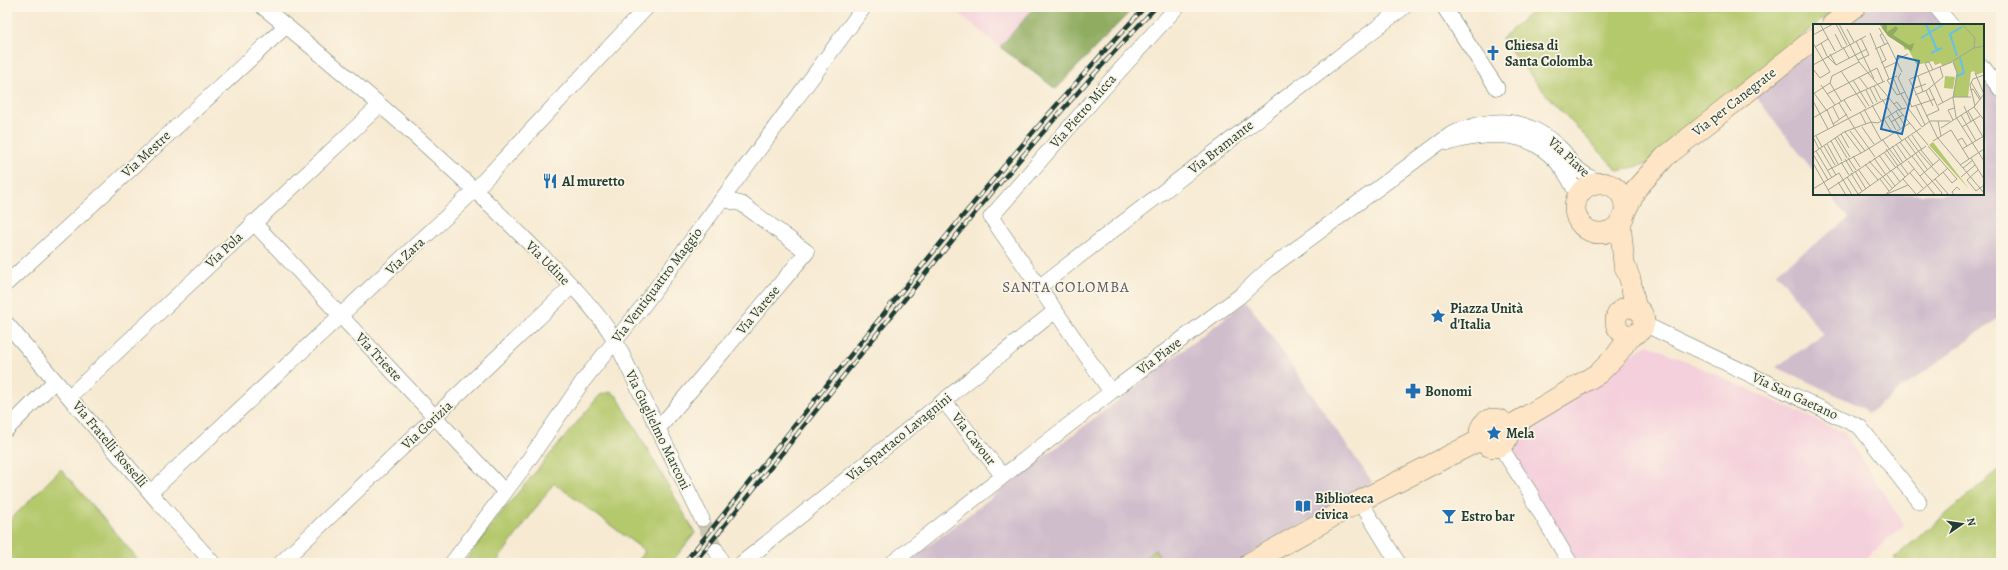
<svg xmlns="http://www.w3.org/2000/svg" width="2008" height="570" viewBox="0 0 2008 570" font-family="Alegreya,serif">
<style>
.built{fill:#f4cfdc}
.industrial{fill:#d0bdcc}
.green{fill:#b4c86c;stroke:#6a8250}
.forest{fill:#8fac60;stroke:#57744a}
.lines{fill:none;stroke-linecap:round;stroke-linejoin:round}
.street-tunnel{stroke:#ccc7b3;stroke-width:15;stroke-dasharray:15 8;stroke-linecap:butt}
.street-casing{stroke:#6b7a6c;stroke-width:16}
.secondary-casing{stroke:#6b7a6c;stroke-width:22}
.street{stroke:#fff;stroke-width:15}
.secondary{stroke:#fde5c5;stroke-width:21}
.rail-casing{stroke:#1f3d34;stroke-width:4.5}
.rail{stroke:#fcf5e5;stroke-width:3;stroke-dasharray:9;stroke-linecap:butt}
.labels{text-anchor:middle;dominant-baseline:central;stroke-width:3.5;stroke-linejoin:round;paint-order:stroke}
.poi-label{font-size:14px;font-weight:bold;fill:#1f3d34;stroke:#fcf5e5;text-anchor:start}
.street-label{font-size:14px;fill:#1f3d34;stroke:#fcf5e5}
.neighbourhood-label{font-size:15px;letter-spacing:1px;fill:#585b67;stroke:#fcf5e5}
.inset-river{fill:none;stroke:#66c2e4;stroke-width:2}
.inset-road{fill:none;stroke:#a1a593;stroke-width:1}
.view{fill:#1f6fb2;fill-opacity:0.15;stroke:#1f6fb2;stroke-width:2}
.inset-edge{fill:none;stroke:#1f3d34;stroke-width:2}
</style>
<rect width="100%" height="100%" fill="#fcf5e5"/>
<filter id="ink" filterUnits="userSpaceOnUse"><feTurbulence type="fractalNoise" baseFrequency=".025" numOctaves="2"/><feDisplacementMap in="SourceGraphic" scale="8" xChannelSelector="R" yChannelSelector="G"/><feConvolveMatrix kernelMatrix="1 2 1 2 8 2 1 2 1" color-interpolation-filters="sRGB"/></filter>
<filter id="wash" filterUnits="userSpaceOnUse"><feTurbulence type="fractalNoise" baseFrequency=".012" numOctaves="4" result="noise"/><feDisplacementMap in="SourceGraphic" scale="16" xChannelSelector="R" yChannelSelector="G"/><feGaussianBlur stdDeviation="0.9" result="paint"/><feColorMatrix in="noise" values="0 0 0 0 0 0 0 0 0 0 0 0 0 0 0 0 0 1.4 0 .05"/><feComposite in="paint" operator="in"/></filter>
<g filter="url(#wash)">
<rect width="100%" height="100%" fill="#f7ead3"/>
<path class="built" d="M952,7H1035L1000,47Z
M1648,344L1845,433L1904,525L1861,563H1576L1512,461L1524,429Z"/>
<path class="industrial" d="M1862,7H1931L1945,25H1839Z
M1814,45V172L1753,93Z
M1983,75L2001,99V316L1867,414L1862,407L1776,367L1823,335L1776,272L1849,219L1830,194H1983Z
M1247,301L1373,483L1237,563H906Z"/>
<path class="green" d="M1537,7H1837L1650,163L1618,171L1550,99L1501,39Z
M610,392L617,396L695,533L671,563H637L645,551L554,483L496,563H464L496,519L600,395Z
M2001,468V563H1897L1894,558Z
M61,469L141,563H7V523Z
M1155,550L1165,563H1139Z"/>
<path class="forest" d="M1035,7H1134L1056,89L1000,47Z"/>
</g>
<g filter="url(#ink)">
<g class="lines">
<path class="street-tunnel" d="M702,519L716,550"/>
<g class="street-casing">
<path id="street" d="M263,7C353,80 441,155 523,237C556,270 591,301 615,340L702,519
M1444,7L1497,88
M1936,7L1951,25
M1983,67L2001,90
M1448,143C1509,126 1552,135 1578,197
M253,222L505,492
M7,283L286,26
M1039,287L1404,7
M7,324L160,504L213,563
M1644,324L1860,427L1919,502
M1111,392L991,217L1094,99L1177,7
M70,396L380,105
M944,401L1003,476
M7,429L55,381
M658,429L807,252L742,204L722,199
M1500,446L1531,494L1534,502L1570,563
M151,492L475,190L647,7
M1360,501L1398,563
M716,550L722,563
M281,563L572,286
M452,563L523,468L583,381L643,306L864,7
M742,563L1055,311
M892,563L1111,392L1240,296L1270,268L1450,135C1490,116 1526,115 1560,148C1566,153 1569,160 1573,165C1580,172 1591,178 1599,183"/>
</g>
<g class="secondary-casing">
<path id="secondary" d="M1832,25L1855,7
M1575 208a25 25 0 1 1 50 0a25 25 0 1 1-50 0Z
M1625,212L1636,189L1665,157L1814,39
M1620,222L1624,264L1630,279L1636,309
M1616 321a14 14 0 1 1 28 0a14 14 0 1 1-28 0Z
M1480 433a14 14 0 1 1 28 0a14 14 0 1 1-28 0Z
M1507,428L1599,373L1615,357L1631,335
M1250,563L1360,501L1482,439"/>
</g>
<use href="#street" class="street"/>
<use href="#secondary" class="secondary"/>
<g class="rail-casing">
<path id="rail" d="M684,563C836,377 980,183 1145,7
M694,563C846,376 990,182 1156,7"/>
</g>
<use href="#rail" class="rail"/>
</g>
</g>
<defs>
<g id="church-bare" transform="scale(1.2)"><path d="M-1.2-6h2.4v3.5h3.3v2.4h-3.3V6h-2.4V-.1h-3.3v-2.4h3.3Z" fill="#1f6fb2" stroke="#fcf5e5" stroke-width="2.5" paint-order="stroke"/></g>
<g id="restaurant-bare" transform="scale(1.2)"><path d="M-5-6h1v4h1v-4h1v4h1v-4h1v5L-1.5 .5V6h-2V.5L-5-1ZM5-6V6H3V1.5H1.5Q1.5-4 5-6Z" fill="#1f6fb2" stroke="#fcf5e5" stroke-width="2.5" paint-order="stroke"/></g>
<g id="sight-bare" transform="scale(1.2)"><path d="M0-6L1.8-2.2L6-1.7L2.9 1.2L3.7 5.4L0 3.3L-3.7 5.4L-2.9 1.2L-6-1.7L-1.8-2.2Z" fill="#1f6fb2" stroke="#fcf5e5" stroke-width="2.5" paint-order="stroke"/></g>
<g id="pharmacy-bare" transform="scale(1.2)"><path d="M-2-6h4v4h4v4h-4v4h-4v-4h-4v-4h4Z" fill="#1f6fb2" stroke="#fcf5e5" stroke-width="2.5" paint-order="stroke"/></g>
<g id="library-bare" transform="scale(1.2)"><path d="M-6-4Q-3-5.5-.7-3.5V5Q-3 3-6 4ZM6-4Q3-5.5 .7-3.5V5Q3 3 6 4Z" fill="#1f6fb2" stroke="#fcf5e5" stroke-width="2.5" paint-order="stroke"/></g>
<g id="bar-bare" transform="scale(1.2)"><path d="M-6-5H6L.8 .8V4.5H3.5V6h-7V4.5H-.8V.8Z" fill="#1f6fb2" stroke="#fcf5e5" stroke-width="2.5" paint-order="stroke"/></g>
</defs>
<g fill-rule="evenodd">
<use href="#church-bare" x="1493" y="53"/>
<use href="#restaurant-bare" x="550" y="181"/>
<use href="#sight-bare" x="1438" y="316"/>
<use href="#pharmacy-bare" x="1413" y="391"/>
<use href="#sight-bare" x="1494" y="433"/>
<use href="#library-bare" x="1303" y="506"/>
<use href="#bar-bare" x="1449" y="516"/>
</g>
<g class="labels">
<g class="poi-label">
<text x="1505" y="45">Chiesa di<tspan x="1505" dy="16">Santa Colomba</tspan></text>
<text x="562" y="181">Al muretto</text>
<text x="1450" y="308">Piazza Unità<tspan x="1450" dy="16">d'Italia</tspan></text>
<text x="1425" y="391">Bonomi</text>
<text x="1506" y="433">Mela</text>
<text x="1315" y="498">Biblioteca<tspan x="1315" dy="16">civica</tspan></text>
<text x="1461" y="516">Estro bar</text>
</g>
<g class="street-label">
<text transform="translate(1734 102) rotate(-38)">Via per Canegrate</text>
<text transform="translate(1083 111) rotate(-49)">Via Pietro Micca</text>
<text transform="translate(1221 147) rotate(-38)">Via Bramante</text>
<text transform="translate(146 154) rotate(-43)">Via Mestre</text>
<text transform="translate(1569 157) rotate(43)">Via Piave</text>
<text transform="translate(224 250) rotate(-43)">Via Pola</text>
<text transform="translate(405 256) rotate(-43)">Via Zara</text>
<text transform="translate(548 263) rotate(45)">Via Udine</text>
<text transform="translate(657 285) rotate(-53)">Via Ventiquattro Maggio</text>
<text transform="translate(758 310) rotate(-50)">Via Varese</text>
<text transform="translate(1159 356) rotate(-37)">Via Piave</text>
<text transform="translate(379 357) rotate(47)">Via Trieste</text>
<text transform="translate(1795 396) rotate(25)">Via San Gaetano</text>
<text transform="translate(427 425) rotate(-43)">Via Gorizia</text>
<text transform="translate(658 430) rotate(64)">Via Guglielmo Marconi</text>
<text transform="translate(899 437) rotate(-39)">Via Spartaco Lavagnini</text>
<text transform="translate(974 439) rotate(52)">Via Cavour</text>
<text transform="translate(110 444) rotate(50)">Via Fratelli Rosselli</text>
</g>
<g class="neighbourhood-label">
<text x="1066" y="287">SANTA COLOMBA</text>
</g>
</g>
<g transform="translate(1813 24)">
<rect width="171" height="171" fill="#f7ead3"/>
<path d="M171,0V48L163,51L161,47L158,48L155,73H140L144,49L140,38L129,42L128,39L122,41L120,37L104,41L95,25L92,26L89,19L75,12L67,1ZM132,52L142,53L140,65L131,64ZM120,118L156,165L116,121Z" fill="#b4c86c"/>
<path d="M70,0H74V8L83,2L85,5L80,11L96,21L101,19L99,26L98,27L75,12L69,4L70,1L67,2Z" fill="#8fac60"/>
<path class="inset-river" d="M113,0L124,26M108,14L131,0M118,29L129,24M144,32L137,10L149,3M144,52L151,49L147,34"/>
<path class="inset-road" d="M7,0L22,27M23,0L34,21M26,0L46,38L115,121M149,0L162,14L161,24M66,4L75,19M34,5L41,18M57,9L76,55M22,10L29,24M69,10L67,11L72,21M0,11L20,0M43,17L61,55M0,19L17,48L7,54L0,45M8,19L14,32M75,19L89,48M2,23L15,15M30,23L36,34M67,23L73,36L68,39M62,25L75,19M17,30L23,41M14,32L23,41M45,36L56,31L48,14M83,36L95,30M140,37L161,24L171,22M140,38L144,49L140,74L143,93L171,137M0,41L53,12M23,41L54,25M71,44L84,38M120,46L116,38L112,39L130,79M28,47L53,84M88,49L85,54L99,83M162,49L171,70M84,52L74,56L84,71L92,68M105,52L110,68M46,53L55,65M80,53L87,70M96,55L124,113L171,169M97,55L139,38M40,56L56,82M158,58L168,75M17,59L28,77M8,61L22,81M61,62L68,76M57,64L64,78M99,65L113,60M53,66L60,80M157,66L160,65L167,76M113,67L120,82M1,69L14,87M0,70L17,59L19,52L46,38M14,70L64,44L70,58M88,70L95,83M102,71L114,66L130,53L127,43M140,73H158M69,75L87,104M31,76L38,87M0,77L15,105M26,79L42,105M81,80L84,78L89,85M59,81L68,97M125,81L140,73M103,82L112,101M151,82L158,98M162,82L157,61L160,55L171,51M20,83L26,95M98,83L122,75M161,83L171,96M95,84L109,103L117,97H137M51,85L68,116M14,86L21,102M83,87L92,102M155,87L170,113M47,88L53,100M148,91L163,117M75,92L83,106M113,92L126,86L116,64M0,94L34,74L72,57M71,95L79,108M140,96L135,86L141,84M125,97L128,112M78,98L90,91M20,100L34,90M49,103L61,120M149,103L167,92M128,104L161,83L171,70M42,105L62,133M138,106L156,135M37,107L52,127M82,107L89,117M32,108L48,129M28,110L36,124M99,111L109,126M3,112L9,123M24,112L37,133M0,113L75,74M0,113L6,125M95,113L106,128M22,114L34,134M69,115L95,150M92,115L114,145M18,117L29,137M120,117L138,106M144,117L149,114L154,122M87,118L98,133M14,120L25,140M83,120L94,136M11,122L22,141M79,122L90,139M115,122L144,155L139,159L130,148M7,124L23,151M73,125L85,142M149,125L171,112M108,126L120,141M3,127L19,154M71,128L83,144M106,128L118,142M0,129L31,108L58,98L65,99L85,86L93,84M0,130L15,156M66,131L78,148M40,132L47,143M99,132L111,148M35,134L43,146M61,134L73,151M158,134L171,155M32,135L40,148M56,137L70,153M95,137L122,171M28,138L36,151M0,139L18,171M52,140L65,156M147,141L171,125M118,142L126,151M84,143L92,153M150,144L160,136M45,145L57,162M15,146L50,128L97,99M165,146L154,156L163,167L171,161M42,147L53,165M79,147L87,158M111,148L119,157M38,149L49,167M97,149L110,164M74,151L82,162M107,152L127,135M34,153L45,170M70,153L79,164M148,153L162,141M67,155L76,167M90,155L103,170M122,155L136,171M119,157L129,169L127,171M25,158L33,171M0,165L26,149L39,171M15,166L108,104M74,170L95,161M44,171L113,122M72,171L101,145M103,171L135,144M141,171L139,168L144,163L147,166"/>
<path class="view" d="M85,32L106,37L89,110L68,105Z"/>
<rect width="171" height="171" class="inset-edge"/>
</g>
<rect width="2008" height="570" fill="none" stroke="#fcf5e5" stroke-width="24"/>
<g transform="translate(1962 524) rotate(77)" stroke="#fcf5e5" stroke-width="3" paint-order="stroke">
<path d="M0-3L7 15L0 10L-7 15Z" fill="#1f3d34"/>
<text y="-6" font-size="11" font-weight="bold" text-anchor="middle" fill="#1f3d34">N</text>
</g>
</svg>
